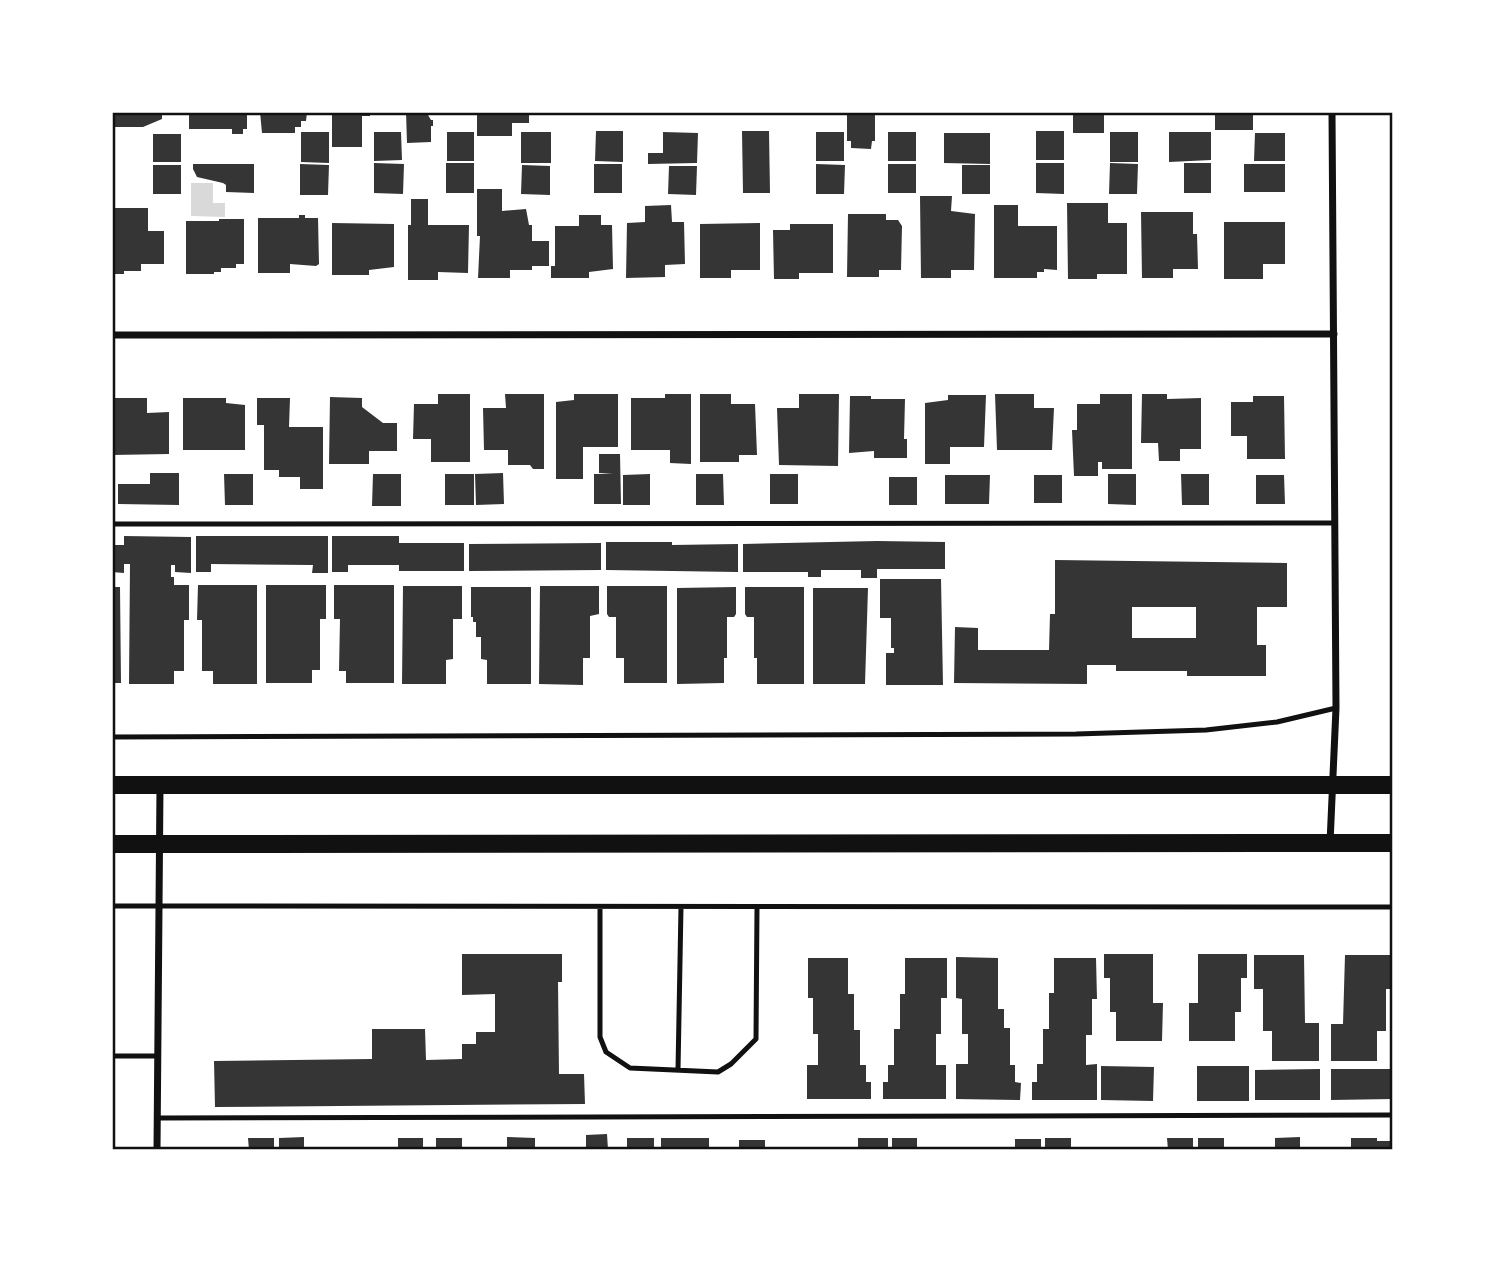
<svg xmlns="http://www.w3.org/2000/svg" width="1505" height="1262" viewBox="0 0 1505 1262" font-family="'PT Sans',sans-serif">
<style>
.water{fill:#d9d9d9}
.building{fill:#353535;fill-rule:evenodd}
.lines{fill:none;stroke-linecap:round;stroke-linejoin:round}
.service{stroke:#111;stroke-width:5}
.minor{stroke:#111;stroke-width:7}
.primary{stroke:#111;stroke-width:18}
.neatline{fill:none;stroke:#111;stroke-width:2.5}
</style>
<rect width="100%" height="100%" fill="#fff"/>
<path class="water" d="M191,183H213V203H225V217L191,216Z"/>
<path class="building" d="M112,112H162V119L143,127H112Z
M189,112H247V129H243V134H232V129H189Z
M260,112H307L306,121H301V127H295V133H262Z
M332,112H370V116H362V147H332Z
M406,112H445V115H428L431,120H433V126H431V142L407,143Z
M477,112H529V123H512V136H477Z
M847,112H875V141H872L871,149L851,148V141H847Z
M1073,112H1104V133H1073Z
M1215,112H1271V115H1253V130H1215Z
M596,131H623V162L595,161Z
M742,131H769L770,193H743Z
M1036,131H1064V160H1036Z
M301,132H329V163L301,162Z
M374,132H401L402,160L374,161Z
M447,132H474V161H447Z
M521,132H551V163H521Z
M663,132L698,133L697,163L648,164V153H663Z
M816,132H844V161H816Z
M888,132H916V161H888Z
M1110,132H1138V162H1110Z
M1169,132H1211V160L1169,162Z
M944,133H990V164L944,163Z
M1255,133H1285V161H1254Z
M153,134H181V162H153Z
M374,163L404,164L403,194L374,193Z
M446,163H474V193H446Z
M1036,163H1064V194L1036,193Z
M1110,163L1138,164L1137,194H1109Z
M1184,163H1211V193H1184Z
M193,164H254V193L226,192V185L223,183L197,177L193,169Z
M300,164L329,165L328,195H300Z
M594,164H622V193H594Z
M816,164L845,165L844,194H816Z
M888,164H916V193H888Z
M1244,164H1285V192H1244Z
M153,165H181V194H153Z
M522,165L550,166V195L521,194Z
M962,165H990V194H962Z
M669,166H697L696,195L668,194Z
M477,189H502V211L526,209L529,225H532V241H549V266H532V270H510V278H478L480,236H477Z
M920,196H952L951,211L975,214L974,270H951V278H921Z
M411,199H428V225H469L468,273L438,272V280H408V225H411Z
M1067,203H1108V223H1127V274H1097V279H1068Z
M671,205L672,222H684L685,264L665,265V277L626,278L627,223L645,222V206Z
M994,205H1018V226H1057V270L1044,269V272H1037V278H994Z
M112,208H148V231H164V264H141V271H124V274H112Z
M1141,212H1193V234H1197L1198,269H1173V278H1142Z
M848,214H886V220H898L902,226L901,270H879V277H847Z
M299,215H305V218H318L319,264L316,266L290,264V273H258V218H299Z
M579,215H601V225H612L613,269L589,272V278H551V266H555V226H579Z
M219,219H244V264H236V268H221V272H214V274H186V221H219Z
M1224,222H1285V264H1263V279H1224Z
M332,223L394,224V267L369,270V275H332Z
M760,223V270H731V278H700V224Z
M790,224H833V273H799V279H774L773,230H790Z
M438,394H470V462H431V439H413L414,404H438Z
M505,394H544V469H533L530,465H508V450H484L483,408H506Z
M574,394H618V447H583V479H556V402L574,400Z
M665,394H691V464L670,463V450H631V398H665Z
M700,394H731V404H755L757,455H739V462H700Z
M799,394H839L838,466L779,465L777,408H799Z
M995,394H1034V408H1054L1052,450H997Z
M1100,394H1132V469H1102V462H1098V476H1074L1072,430H1077V404H1100Z
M1142,394H1167V399L1201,398V449H1180V461H1159L1158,443H1141Z
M948,395H986L984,447H950V464H925V403L948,400Z
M850,396H871V399H905L904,439H907V458H874V451L849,453Z
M1253,396H1284L1285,459H1247V436H1231V402H1253Z
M330,397L362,398V407L383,423H397V451H369V464H329Z
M112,398H147V413L169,412V454L112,455Z
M183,398H226V403L245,405V450H183Z
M257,398H290L289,427H323V489H300V477H279V470H264V425H257Z
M599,454H620L621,504H594V474H613L599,473Z
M150,473H179V505L118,504V484H150Z
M503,473L504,504L476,505L475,474Z
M224,474H253V505H225Z
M373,474H401V506H372Z
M445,474H474V505H445Z
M650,474V505H623V475Z
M696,474H723L724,505H696Z
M770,474H798V504H770Z
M1108,474H1136V505L1108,504Z
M1181,474H1209V505H1182Z
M945,475H990L989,504H945Z
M1034,475H1062V503H1034Z
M1256,475H1284L1285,504H1256Z
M889,477H917V505H889Z
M124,536L191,537V573L175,572V565H171V577H174V585H189V620H184V671H174V684H129L130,564H124V573L112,572V545H124Z
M196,536H328V573H312L313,565L211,564V572H196Z
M332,536H399V543H464V571H399V565H348V572H332Z
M877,541L945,542V569H877V578H861V570H821V577H808V572H743V544Z
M606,542H672V545L738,544V572L606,570Z
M601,543V570L469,571V544Z
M1055,560L1287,563V607H1257V645H1266V676H1187V671H1116V665H1087V684L954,683L955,627L978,628V650H1049L1050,614H1055ZM1132,607H1196V638H1132Z
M880,579H941L943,685H886V653H894V648H891V618H880Z
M198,585H257V684H213V671H202V620H197Z
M266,585H326V619H320V670H312V683H266Z
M334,585H394V683H346V671H339L340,619H334Z
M403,586H462V619H453V659L446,660V684H402Z
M540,586H599V614L590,616V658H583V685L539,684Z
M607,586H667V683H624V658H616V617H609L607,614Z
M112,587H120L121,683H112Z
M471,587H531V684H487V660L481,659V637H476V622H473V617H471Z
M736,587V614L734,617H727V658H724V683L677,684V588Z
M745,587H804V684H757V658H754V617H747L745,614Z
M813,588H868L865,684H813Z
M462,954H562V982H558L559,1074H584L585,1104L215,1107L214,1061L372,1059V1029H425L426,1060L462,1059V1044H476V1032H495V994L462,995Z
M1104,954H1153V1003H1163L1162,1041H1116V1012H1110V978H1104Z
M1198,954H1247V978H1241V1012H1235V1041H1189V1003H1198Z
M1254,955H1304L1305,1023H1319V1061H1272V1031H1263V989H1254Z
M1345,955H1393V989H1386V1031H1377V1061H1331V1024H1343Z
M956,957L998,958V1009H1004V1028H1010V1065H1015V1082L1021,1083L1020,1100L956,1099V1064H968V1034H962V999L956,998Z
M808,958H848V994H854V1030H860V1065H866V1082H871V1099H807V1065H818V1034H813V998H808Z
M905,958H947V998H941V1034H936V1065H946V1099H883V1082H888V1065H894V1029H900V994H905Z
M1054,958H1096L1097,999H1092V1035H1086V1065L1097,1064V1100H1032V1082H1037V1064H1043V1029H1049V993H1054Z
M1101,1066L1154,1067L1153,1101L1101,1100Z
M1197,1066H1249V1101H1197Z
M1320,1069V1100H1255V1070Z
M1331,1069H1393V1099L1331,1100Z
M607,1134L608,1150H586V1135Z
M304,1137V1150H279V1138Z
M507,1137L535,1138V1150H507Z
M1300,1137V1150H1275V1138Z
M248,1138H274V1150H249Z
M398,1138H423V1150H398Z
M436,1138H462V1150H436Z
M627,1138H654V1150H627Z
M661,1138H709V1150H661Z
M858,1138H888V1150H858Z
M892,1138H917V1150H892Z
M1045,1138H1071V1150H1045Z
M1167,1138H1193V1150H1168Z
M1198,1138H1224V1150H1198Z
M1351,1138H1377V1141H1393V1150H1351Z
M1015,1139H1041V1150H1015Z
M739,1140H765V1150H739Z"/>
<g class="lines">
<path class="service" d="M112,524L1335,523
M112,737L1076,734L1206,730L1277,722L1336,708
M112,906L1393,907
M600,907V1037L606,1052L630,1068L718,1072L731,1064L756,1039L757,907
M112,1056H157
M678,1070L681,907
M157,1118L1393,1115"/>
<path class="minor" d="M112,335L1334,334
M1330,843L1336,708L1332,112
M157,1150L160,786"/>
<path class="primary" d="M112,785H1393
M112,844L1393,843"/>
</g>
<rect width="1505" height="1262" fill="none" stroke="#ffffff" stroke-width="228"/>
<rect x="114" y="114" width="1277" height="1034" class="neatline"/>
</svg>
